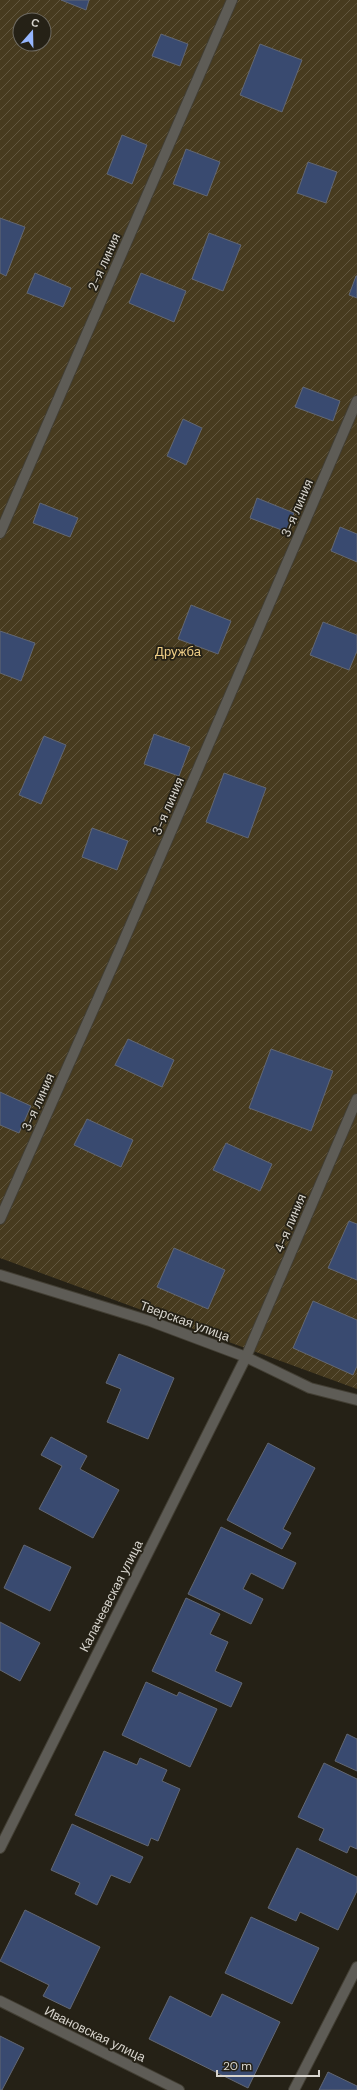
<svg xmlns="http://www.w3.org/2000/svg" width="357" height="2090" viewBox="0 0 357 2090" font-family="'DM Sans',sans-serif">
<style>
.garden{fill:url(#garden-furrows);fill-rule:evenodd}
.building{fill:#394a70;stroke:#626773}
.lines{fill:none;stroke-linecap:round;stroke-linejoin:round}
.minor-casing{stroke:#423e33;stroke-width:12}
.minor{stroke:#5e5c56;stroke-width:10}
.labels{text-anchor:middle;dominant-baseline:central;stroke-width:3.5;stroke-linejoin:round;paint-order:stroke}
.street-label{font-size:13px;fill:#d8d5ce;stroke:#252116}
.park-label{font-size:13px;fill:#f0cf87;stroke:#252116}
</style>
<defs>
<pattern id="garden-furrows" width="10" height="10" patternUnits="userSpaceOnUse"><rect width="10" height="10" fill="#473b1f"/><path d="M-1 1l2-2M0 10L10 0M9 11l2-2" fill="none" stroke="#61563e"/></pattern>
</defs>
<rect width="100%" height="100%" fill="#252116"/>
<path class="garden" d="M0,0H357V1389L0,1258ZM20,20H44V44H20Z"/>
<path class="building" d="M61,0H89L86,10Z
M161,34L188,44L180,66L152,56Z
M260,44L302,60L282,112L240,95Z
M122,135L147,145L132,184L107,174Z
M186,149L220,162L207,196L173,184Z
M308,162L337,172L326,203L297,193Z
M0,218L25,227L6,276L0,273Z
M209,233L241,245L223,291L192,279Z
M35,273L71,288L63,307L27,293Z
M141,273L186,291L174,322L129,303Z
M356,276H357V298L349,295Z
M303,387L340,401L333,421L295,407Z
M183,419L202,428L186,465L167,456Z
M257,498L294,513L287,532L250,518Z
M40,503L78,518L70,537L33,523Z
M340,527L357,534V562L331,551Z
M191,605L231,621L218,654L178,639Z
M323,622L357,635V651L349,670L310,655Z
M0,631L35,643L21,681L0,673Z
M154,734L190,747L179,776L144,764Z
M44,736L66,745L41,804L19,795Z
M224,773L266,788L248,838L206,822Z
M92,828L128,841L117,870L82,857Z
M128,1039L174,1060L162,1087L115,1065Z
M271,1049L333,1071L311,1131L249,1108Z
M0,1092L31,1106L19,1133L0,1125Z
M87,1119L133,1140L121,1167L74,1145Z
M226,1143L272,1164L260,1191L213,1170Z
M349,1221L357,1224V1280L328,1268Z
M174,1248L225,1270L208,1309L157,1287Z
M313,1301L357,1320V1366L353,1375L293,1348Z
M119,1354L174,1378L148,1439L107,1422L121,1389L106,1383Z
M51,1437L87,1456L80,1469L119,1490L93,1538L39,1509L62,1466L41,1455Z
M268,1443L315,1468L283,1529L291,1533L282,1549L227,1520Z
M221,1527L296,1563L283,1589L251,1573L243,1589L263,1599L251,1624L188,1594Z
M24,1545L71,1567L50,1611L4,1588Z
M186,1598L220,1614L210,1634L228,1642L215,1671L242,1683L231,1707L152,1671Z
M0,1622L40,1643L20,1681L0,1670Z
M146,1682L177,1696L179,1692L217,1709L190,1767L122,1735Z
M347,1734L357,1739V1771L335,1761Z
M104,1751L137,1765L140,1758L167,1770L162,1781L180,1789L158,1841L151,1838L148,1846L75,1815Z
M324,1763L357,1779V1849L350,1846L347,1853L319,1840L324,1829L298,1817Z
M72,1824L143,1857L130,1883L111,1875L97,1905L75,1894L80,1883L51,1870Z
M297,1848L357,1877V1891L338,1930L300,1912L296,1921L268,1908Z
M25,1910L100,1947L70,2009L43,1996L49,1985L0,1961Z
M251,1917L319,1948L292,2004L225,1973Z
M222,1994L280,2022L248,2088L149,2039L170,1996L211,2017Z
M0,2036L24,2048L2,2090H0Z
M328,2072L357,2086V2090H319Z"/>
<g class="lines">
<g class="minor-casing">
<path id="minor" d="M0,533L232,0
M0,1219L121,947L357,401
M0,1275L150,1321L246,1357L310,1388L357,1400
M0,1848L246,1357L357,1099
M0,2001L179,2090
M294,2090L357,1967"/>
</g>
<use href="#minor" class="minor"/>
</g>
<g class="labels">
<g class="street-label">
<text transform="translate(104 262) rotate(-66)">2-я линия</text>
<text transform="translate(297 508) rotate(-67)">3-я линия</text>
<text transform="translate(168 806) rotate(-67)">3-я линия</text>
<text transform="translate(38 1102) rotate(-66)">3-я линия</text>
<text transform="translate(290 1223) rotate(-67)">4-я линия</text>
<text transform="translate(185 1321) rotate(20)">Тверская улица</text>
<text transform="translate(111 1596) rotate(-63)">Калачеевская улица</text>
<text transform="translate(95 2034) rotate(26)">Ивановская улица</text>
</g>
<g class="park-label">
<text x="178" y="651">Дружба</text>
</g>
</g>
<g transform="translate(32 32) rotate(20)"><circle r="19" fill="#252116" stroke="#6d6960"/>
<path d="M0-3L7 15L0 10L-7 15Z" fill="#96b6fd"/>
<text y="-6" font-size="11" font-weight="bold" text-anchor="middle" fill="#d8d5ce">С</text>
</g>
<path d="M217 2070v6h102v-6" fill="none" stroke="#d8d5ce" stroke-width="2"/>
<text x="223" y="2070" font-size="12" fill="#d8d5ce" stroke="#252116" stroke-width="3" paint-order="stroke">20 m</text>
</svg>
